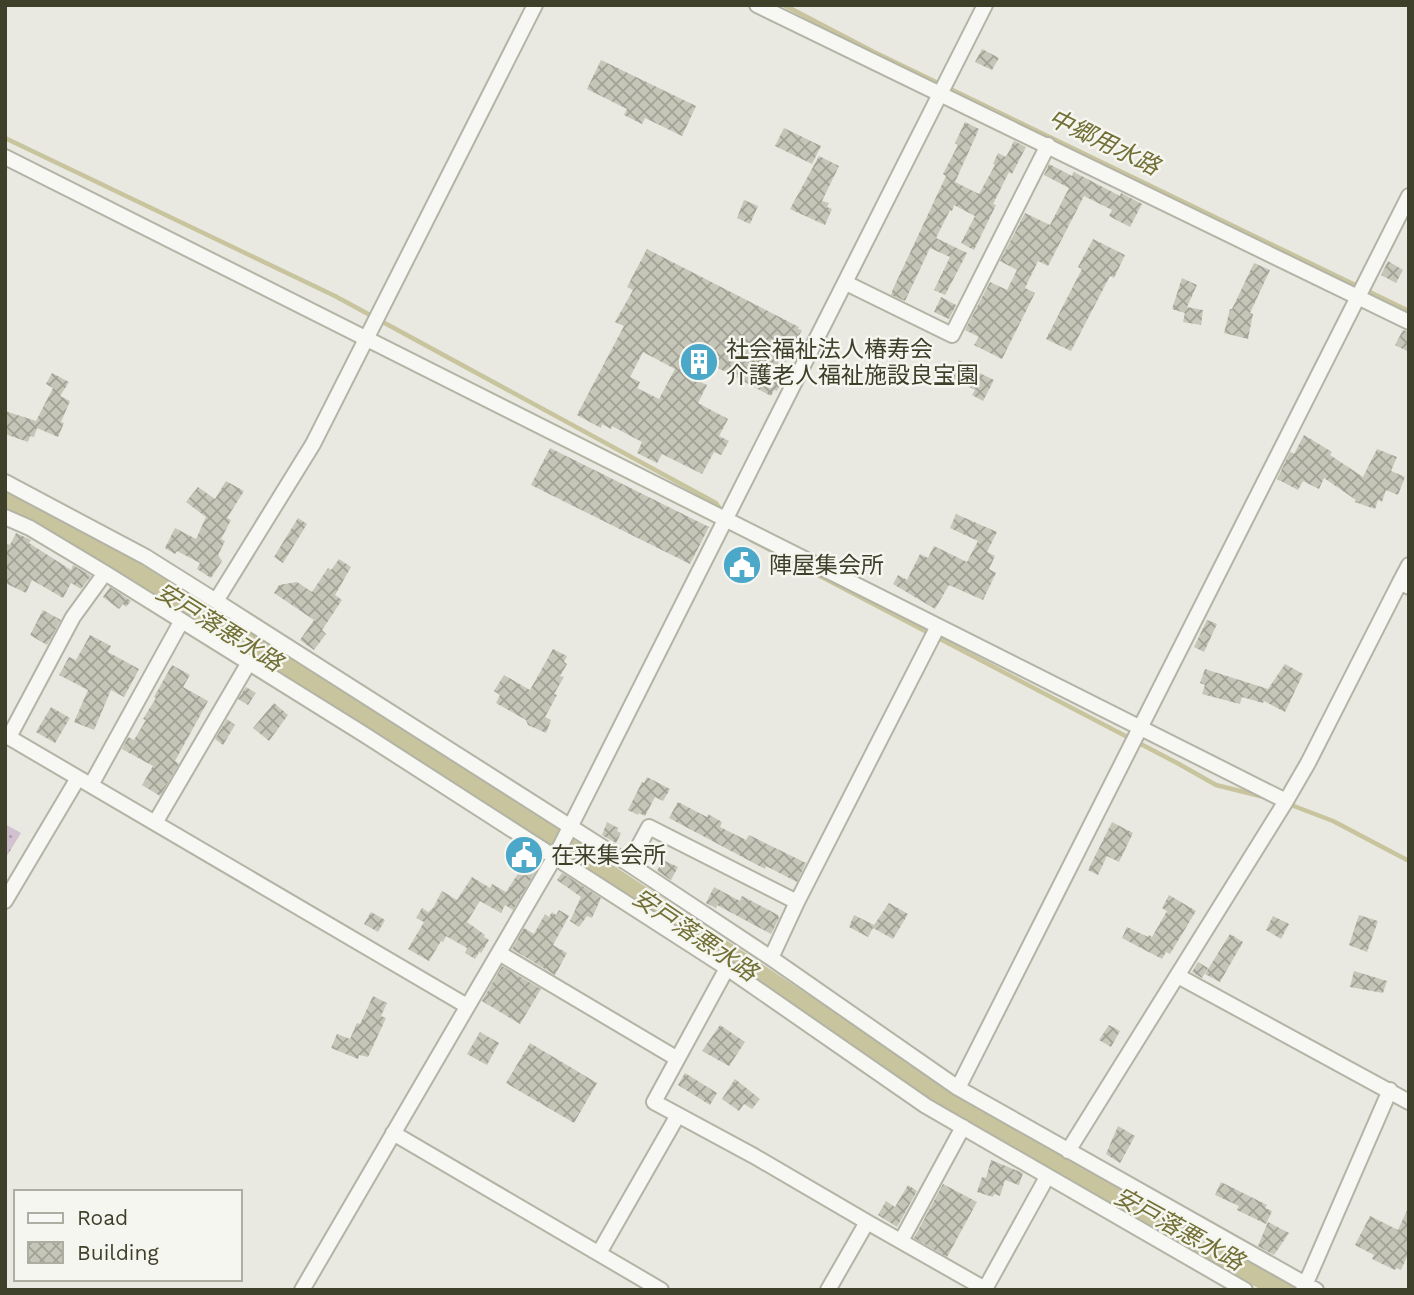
<svg xmlns="http://www.w3.org/2000/svg" width="1414" height="1295" viewBox="0 0 1414 1295" font-family="'Work Sans','Noto Sans JP',sans-serif">
<style>
.garden{fill:url(#garden-dots)}
.lines{fill:none;stroke-linecap:round;stroke-linejoin:round}
.stream{stroke:#c7c49e;stroke-width:4.5}
.river{stroke:#c7c49e;stroke-width:26}
.building{fill:url(#building-cross-hatch);fill-rule:evenodd}
.street-casing{stroke:#b3b3a6;stroke-width:18}
.street{stroke:#f7f7f3;stroke-width:14}
.labels{text-anchor:middle;dominant-baseline:central;stroke-width:5;stroke-linejoin:round;paint-order:stroke}
.poi-label{font-size:23px;fill:#3f402a;stroke:#f6f6f0;text-anchor:start}
.water-label{font-size:24px;font-style:italic;fill:#727036;stroke:#f6f6f0}
</style>
<defs>
<pattern id="garden-dots" width="8" height="8" patternUnits="userSpaceOnUse" patternTransform="scale(1.75)"><rect width="8" height="8" fill="#d2c2d0"/><path d="M2 2h.1M6 6h.1" fill="none" stroke="#ac9fa9" stroke-width="1.8" stroke-linecap="round"/></pattern>
<pattern id="building-cross-hatch" width="8" height="8" patternUnits="userSpaceOnUse" patternTransform="scale(1.75)"><rect width="8" height="8" fill="#c5c5b8"/><path d="M0 0l8 8M0 8l8-8" fill="none" stroke="#a1a196"/></pattern>
</defs>
<rect width="100%" height="100%" fill="#e9e9e1"/>
<path class="garden" d="M5,824L21,833L5,859Z"/>
<g class="lines">
<path class="stream" d="M784,5L872,51L1409,311
M5,138L335,296L716,503L723,513
M751,540L1179,764L1216,785L1268,798
M1286,803L1333,821L1409,861"/>
<path class="river" d="M5,496L375,723L915,1081L1288,1290"/>
</g>
<path class="building" d="M982,49L999,58L992,70L975,62Z
M601,60L696,106L682,136L645,118L642,124L624,115L627,109L587,89Z
M965,122L979,129L955,182L979,194L995,165L993,164L998,153L1006,157L1014,141L1026,147L1012,174L1009,172L993,204L996,205L974,250L961,243L975,216L954,205L952,211L950,210L936,238L967,253L945,295L934,290L950,257L930,248L905,301L891,295L893,289L946,176L943,174L958,145L955,143Z
M784,128L821,146L812,164L775,146Z
M819,156L839,166L822,201L829,203L827,207L832,209L825,225L790,209Z
M1049,164L1072,176L1074,172L1120,196L1121,193L1142,204L1130,227L1109,216L1112,210L1084,196L1048,266L1038,261L1025,288L1035,293L1002,359L974,345L979,337L965,330L990,282L1007,290L1017,270L1000,261L1025,213L1050,225L1069,188L1044,175Z
M744,200L758,206L750,224L737,218Z
M1093,239L1125,255L1114,278L1110,276L1071,351L1046,339L1082,269L1078,267Z
M647,249L799,327L798,329L802,330L780,372L785,374L777,391L774,390L771,396L703,360L694,379L707,385L698,403L728,419L719,436L729,441L721,455L714,452L702,474L662,454L657,463L637,453L642,442L612,426L611,429L602,424L601,428L577,415L624,326L615,322L633,290L627,287ZM643,352L675,369L659,399L637,388L640,382L630,377Z
M1388,261L1403,270L1396,283L1381,275Z
M1254,263L1270,270L1250,313L1253,314L1248,339L1224,333L1230,309H1232Z
M1182,278L1197,285L1187,307L1203,310L1201,325L1183,322L1185,313L1172,309Z
M941,297L956,305L949,319L934,312Z
M1403,330L1409,332V352L1395,345Z
M959,360L970,366L969,368L994,380L983,401L972,395L975,390L950,377Z
M52,373L69,382L60,396L70,401L61,422L64,423L58,437L37,428L34,437L30,436L28,442L5,434V411L36,421L53,388L46,384Z
M1304,435L1332,452L1330,455L1363,477L1377,449L1397,457L1391,471L1405,477L1398,495L1386,490L1382,502L1378,500L1375,509L1355,502L1356,500L1324,478L1319,489L1303,481L1298,490L1277,479L1290,452L1294,454Z
M550,448L709,527L690,564L531,485Z
M226,481L244,491L227,518L231,520L221,539L225,541L218,555L222,561L211,578L197,569L200,563L177,551L175,554L165,548L175,528L196,539L206,517L186,502L198,487L215,499Z
M956,514L997,532L987,552L995,556L989,569L996,573L983,600L949,585L935,609L893,584L898,575L907,580L920,554L928,558L934,546L967,562L978,541L950,528Z
M298,518L307,524L283,563L274,557Z
M16,533L31,540L29,543L71,570L73,565L91,576L81,589L71,583L63,598L32,580L26,593L5,583V543L10,545Z
M740,556L752,562L744,578L731,571Z
M339,559L351,567L335,595L342,600L322,630L326,634L314,650L300,640L314,620L274,593L279,585L297,582L312,592L328,568L331,570Z
M110,587L131,601L126,607L123,604L119,609L103,597Z
M43,610L61,620L47,645L30,635Z
M1207,620L1217,624L1204,652L1194,647Z
M90,635L111,646L108,652L139,669L124,697L111,690L94,730L74,722L88,690L59,675L69,657L76,660Z
M553,649L567,656L564,662L567,664L560,676L564,677L554,694L557,695L545,717L551,720L546,733L528,725L526,720L496,703L500,695L494,691L504,675L530,690Z
M1285,664L1303,674L1285,712L1264,701L1263,703L1242,697L1240,704L1202,694L1205,685L1200,683L1205,669L1268,689Z
M172,665L190,675L183,687L208,701L175,761L179,764L160,796L142,785L153,766L122,749L128,737L134,740L146,720L143,719L156,698L154,697Z
M246,687L256,693L248,705L238,699Z
M274,703L288,715L269,741L253,728Z
M51,707L70,718L55,743L36,732Z
M227,719L235,725L223,745L215,739Z
M647,777L670,789L663,801L655,797L645,816L639,813L638,815L628,810L642,782L644,783Z
M678,802L707,817L708,814L722,822L720,827L746,840L749,835L806,863L797,882L766,866L765,869L669,818Z
M607,822L618,828L617,831L621,833L616,843L602,835Z
M1112,822L1133,833L1119,862L1107,856L1098,875L1088,870Z
M531,854L541,862L513,910L505,905L501,913L480,901L467,922L485,935L484,937L489,940L481,953L479,952L475,959L465,953L467,948L446,936L443,942L441,941L429,961L408,949L424,922L416,918L422,908L428,912L433,908L442,891L457,900L472,877L490,888L492,884L506,892Z
M663,860L678,867L671,880L657,871Z
M562,873L601,898L592,918L587,916L579,927L570,921L581,897L557,880Z
M714,887L740,901L742,896L778,915L779,918L771,934L717,905L716,908L706,903Z
M1169,895L1196,911L1170,954L1166,952L1162,959L1122,938L1127,927L1148,937L1149,935L1152,937L1167,911L1162,908Z
M889,903L908,914L893,939L873,928L868,937L849,927L854,915L874,925Z
M559,910L569,916L553,945L567,953L555,975L512,949L524,928L534,934L545,914L549,917L552,912L556,915Z
M371,912L385,920L378,932L364,924Z
M1359,915L1378,921L1367,952L1349,945Z
M1273,916L1289,924L1281,939L1266,930Z
M1230,934L1243,942L1220,982L1205,974Z
M1198,962L1208,968L1202,978L1192,972Z
M502,966L541,989L520,1024L482,1001Z
M1354,971L1387,981L1383,993L1350,987Z
M373,996L387,1003L381,1016L386,1018L368,1057L359,1055L358,1059L331,1048L337,1034L350,1039L357,1023L360,1024Z
M720,1025L745,1042L729,1066L702,1051Z
M1109,1025L1120,1031L1111,1047L1099,1040Z
M480,1032L499,1043L487,1065L467,1054Z
M530,1043L597,1083L574,1123L506,1083Z
M685,1073L717,1093L710,1105L678,1085Z
M735,1079L760,1099L752,1109L744,1104L739,1111L722,1099Z
M1118,1126L1135,1136L1120,1163L1106,1154Z
M991,1160L1023,1173L1019,1185L1005,1180L1000,1196L994,1194L993,1197L977,1192L982,1177L986,1178Z
M1221,1182L1267,1205L1265,1208L1272,1211L1266,1224L1237,1210L1239,1206L1215,1195Z
M943,1184L977,1202L947,1257L914,1238Z
M908,1185L917,1191L897,1227L878,1215L886,1201L895,1207Z
M1409,1206V1252L1401,1270L1396,1268L1395,1270L1372,1259L1374,1255L1355,1245L1370,1216L1398,1230Z
M1268,1222L1289,1233L1274,1255L1258,1246Z"/>
<g class="lines">
<g class="street-casing">
<path id="street" d="M757,5L1409,322
M5,157L1286,801
M846,283L952,335L1048,145
M5,482L146,557L216,601L629,864L771,958L958,1088L1316,1290
M5,517L30,528L105,573L365,735L727,968L654,1102L754,1156L867,1222L828,1290
M1409,565L1400,582L1409,587
M216,601L313,444L535,5
M5,735L467,1006
M9,737L73,617L105,573
M91,785L181,622
M155,823L248,664
M629,864L649,827L797,902
M5,901L78,778
M499,953L676,1058
M771,958L797,902L938,626
M727,968L926,1106L1245,1290
M1178,976L1409,1102
M958,1088L1409,196
M393,1133L661,1290
M1068,1151L1286,801L1308,763L1400,582
M867,1222L985,1289L1047,1177
M901,1241L963,1127
M599,1253L678,1115
M302,1290L557,853L985,5
M1303,1290L1390,1090"/>
</g>
<use href="#street" class="street"/>
</g>
<defs>
<g id="building-disc" transform="scale(2.0125)"><circle r="9.5" fill="#4ca8c8" stroke="#f6f6f0"/><path d="M-4-6H4V6H1V3H-1V6H-4ZM-2.5-4.3h1.7v1.8h-1.7ZM.8-4.3h1.7v1.8H.8ZM-2.5-1h1.7V.8h-1.7ZM.8-1h1.7V.8H.8Z" fill="#fff"/></g>
<g id="civic-disc" transform="scale(2.0125)"><circle r="9.5" fill="#4ca8c8" stroke="#f6f6f0"/><path d="M-.6-6.5H3V-4.5H.6V-3L4-1V1h2V6H-6V1h2V-1L-.6-3ZM-1.2 2.5V6h2.4V2.5Z" fill="#fff"/></g>
</defs>
<g fill-rule="evenodd">
<use href="#building-disc" x="699" y="362"/>
<use href="#civic-disc" x="742" y="565"/>
<use href="#civic-disc" x="524" y="855"/>
</g>
<g class="labels">
<g class="poi-label">
<text x="726" y="349">社会福祉法人椿寿会<tspan x="726" dy="26">介護老人福祉施設良宝園</tspan></text>
<text x="769" y="565">陣屋集会所</text>
<text x="551" y="855">在来集会所</text>
</g>
<g class="water-label">
<text transform="translate(1104 142) rotate(26)">中郷用水路</text>
<text transform="translate(219 627) rotate(32)">安戸落悪水路</text>
<text transform="translate(695 935) rotate(34)">安戸落悪水路</text>
<text transform="translate(1179 1229) rotate(29)">安戸落悪水路</text>
</g>
</g>
<rect width="1414" height="1295" fill="none" stroke="#3f402a" stroke-width="14"/>
<rect x="14" y="1190" width="228" height="91" fill="#f6f6f0" stroke="#adada1" stroke-width="2"/>
<rect x="28" y="1213" width="35" height="10" fill="#f7f7f3" stroke="#adada1" stroke-width="2"/>
<text x="77" y="1225" font-size="21" fill="#3f402a">Road</text>
<rect x="28" y="1242" width="35" height="21" fill="url(#building-cross-hatch)" stroke="#adada1" stroke-width="2"/>
<text x="77" y="1260" font-size="21" fill="#3f402a">Building</text>
</svg>
